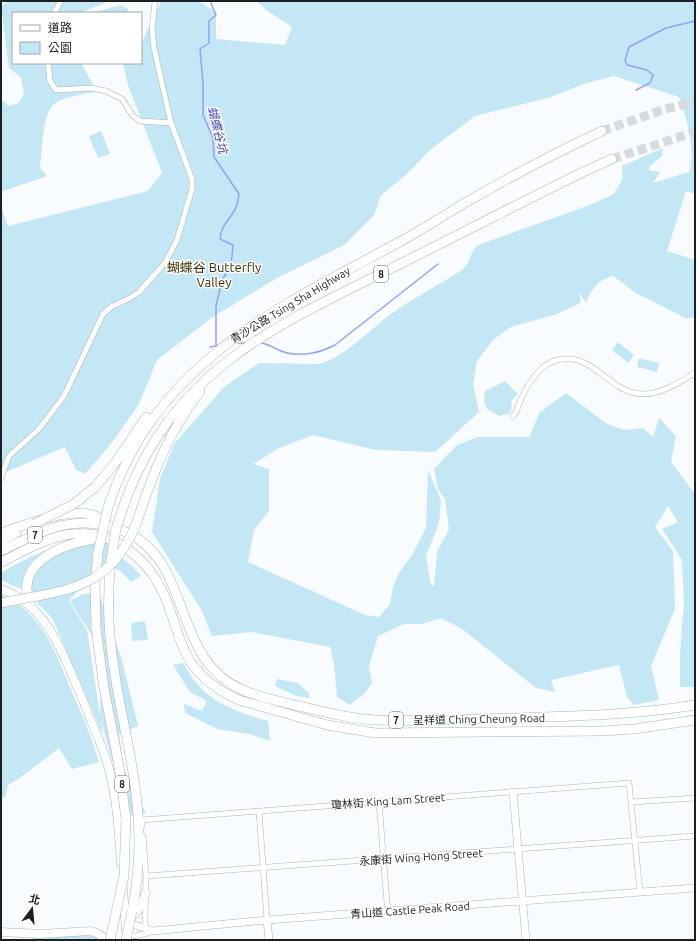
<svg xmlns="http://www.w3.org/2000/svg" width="696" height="941" viewBox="0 0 696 941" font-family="Ubuntu,'Noto Sans TC',sans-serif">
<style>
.green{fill:#c3e7f5}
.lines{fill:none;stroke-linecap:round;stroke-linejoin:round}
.stream{stroke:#95a1f8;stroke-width:1.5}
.highway-tunnel{stroke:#d7dbdd;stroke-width:9;stroke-dasharray:9 4.5;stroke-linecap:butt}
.street-casing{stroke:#acb4b7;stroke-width:6}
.secondary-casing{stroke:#acb4b7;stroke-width:8}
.primary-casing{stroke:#acb4b7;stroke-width:9}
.highway-casing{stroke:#acb4b7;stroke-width:10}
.street{stroke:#fff;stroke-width:5}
.secondary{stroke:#fff;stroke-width:7}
.primary{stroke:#fff;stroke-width:8}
.highway{stroke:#fff;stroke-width:9}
.highway-bridge-casing{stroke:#acb4b7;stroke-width:10;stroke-linecap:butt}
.highway-bridge{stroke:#fff;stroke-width:9}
.labels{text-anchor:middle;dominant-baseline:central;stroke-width:3;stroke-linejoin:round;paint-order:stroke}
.shield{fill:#fff;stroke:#616364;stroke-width:1}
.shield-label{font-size:10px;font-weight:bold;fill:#1d2021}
.street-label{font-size:11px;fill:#1d2021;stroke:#fff}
.water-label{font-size:12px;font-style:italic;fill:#4447aa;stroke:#fff}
.quarter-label{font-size:13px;fill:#3e3006;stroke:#fff}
</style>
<rect width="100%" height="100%" fill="#f8fcfe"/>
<path class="green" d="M9,1H110L79,13H13V63H81L97,92C84,94 64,96 53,105C42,116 42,153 40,168L47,176L1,192V99L9,106L18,103L24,94L21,77L9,68L1,6Z
M161,1H198L216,12V39L285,45L292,27L266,10L257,1H695V194L686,191L667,251L695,260V317L687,319L636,293L613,276C597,280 592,289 586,303L580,293V303L557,314L511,327L494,339L477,361L473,384L479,412L435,452L376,450L313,435L277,449L253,464L269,469V511L254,530L248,562L365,615L379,617L390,604L393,587L399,573L412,555L426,528L428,470L441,501L439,523L426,556L431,585L434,586L437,552L449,529L445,499L438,489L434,469L456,446L477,437H529L540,412L566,393L607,424L624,430L643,428L653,437L659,418L676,436L671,462L695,494V687H680V653L684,603L682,560L662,529L678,522L668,506L655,527L673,551L675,609L651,666L659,700L634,705L627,697L619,665L551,680L555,692L536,688L462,629L441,618L422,624H404L378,636L369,666L372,683L364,694L350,705L337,697L334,663L330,647L252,632L212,636L202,611L152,532L160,479L174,444L224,387L259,363L318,364C342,359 371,329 391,314C413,298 439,285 462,270C471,262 470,251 478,245L587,206L614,194L623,178L622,166L663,148L662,156L650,166L649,170L660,172L653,183L689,172C696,148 687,120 679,97L614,76L584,84L548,98L475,116L431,149L406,175L381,195L374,215L344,245L277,278L214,316L157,360L139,404L111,444L85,474L76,470L65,447L1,474V206L8,226L148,191L162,173L128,85L123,63H141V44Z
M121,5L128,9L129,13H91Z
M101,131L110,154L98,158L89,136Z
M618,342L634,355L628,363L612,350Z
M639,358L659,363L657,372L637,367Z
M505,381L518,394L511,401L512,407L510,413L500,416L487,409L484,401L485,391Z
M78,540L117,542V554L133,567L141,576L131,582C127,578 123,572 117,569C99,561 79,590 69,601L87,630L100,715L102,651L70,601L83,594L99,593L122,660L138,726L119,734L124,769L146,814L128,816L101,721L103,735L53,620C46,609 32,603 32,589H21L1,580V573C25,558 51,547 78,540Z
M1,595C41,612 54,648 69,685C80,710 91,735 99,762L72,769L59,748L21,777L8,785L6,795L1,800Z
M145,621L148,640L132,641L131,623Z
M183,663C188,671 193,680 199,686C217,706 244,714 268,721L270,741L249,734L217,729L185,713L184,704L202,711L207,701L190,692L173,665Z
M277,679L298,683L309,693V698L296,696L275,686Z
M86,935L94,936L100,940H35L28,936Z"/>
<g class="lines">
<path class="stream" d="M210,1L216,15L209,21V43L200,49L203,83V115L213,138L214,157L239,194C238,198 238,203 236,207C231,220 221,223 220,239L233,245L231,266L222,280L216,306V346
M636,90L650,83L653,75L647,70L627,65L625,60L629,47L666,28L695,21
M235,343H247
M261,343C268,344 272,347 279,350C296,358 318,354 335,345L438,264
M210,347L220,345"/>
<path class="highway-tunnel" d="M602,131L665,109L695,102
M612,159L695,132"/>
<g class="street-casing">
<path id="street" d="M54,13L61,1
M48,63L50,81L56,90L92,88L106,91L122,99L133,116L140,121L171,123
M513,416C518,411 518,404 522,397C526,387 535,375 543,367C548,363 556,360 563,359C596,356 610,393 642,394C662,394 678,383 695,373
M1,478L9,456L39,429L64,396L103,314L111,307L130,298L139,292L165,263L177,240L192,189V179L171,123L154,48L152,29L155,1
M379,802L387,903L388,907L393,911
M632,802L695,798
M259,811L267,920
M142,826V820L629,783L640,892
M143,836L146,876L145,923L147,929
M146,876L695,836
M126,937L145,934L153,931"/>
</g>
<g class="secondary-casing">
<path id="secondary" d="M513,792L526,940
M267,920L269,940
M126,922L153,931L267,920L695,888"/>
</g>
<g class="primary-casing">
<path id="primary" d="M1,589C50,606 65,660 84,703C92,725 103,746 109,769C117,800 119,833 121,865
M123,889L126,931
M129,919L137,912L146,893
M1,932L41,934L91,931L99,934L106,940"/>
</g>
<g class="highway-casing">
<path id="highway" d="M95,487L113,466L146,417
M126,499C176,366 282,323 400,264C460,234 520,203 581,173L612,159
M108,507C156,361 278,308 403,240C423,229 443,216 463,204C508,178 555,153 602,131
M136,524C154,472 166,436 200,391
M1,533C24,526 89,497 106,525
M1,541L16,533
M1,551C42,531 75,512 121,530C197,560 167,659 245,691C262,698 281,702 299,706C325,712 351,719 377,720C422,722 468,719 513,718C574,716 634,715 695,705
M111,560C107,596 108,633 114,668C120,713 133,758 137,803C141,839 139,875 132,911
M1,562C22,552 42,540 65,535C112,526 151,560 167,602C175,622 179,643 190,661C202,680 219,691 239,700L327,725L375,733L603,731L634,729L695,720
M31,606C12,561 65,543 100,538
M96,628L95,584L98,553"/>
</g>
<use href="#street" class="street"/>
<use href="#secondary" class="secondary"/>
<use href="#primary" class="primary"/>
<use href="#highway" class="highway"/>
<g class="highway-bridge-casing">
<path id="highway-bridge" d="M34,524L74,504L95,487
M98,553L108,507
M111,560L116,529L126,499
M1,603C63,590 109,592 136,524
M96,628L104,688L119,766L126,819L124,876L110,940
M126,940L132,911"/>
</g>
<use href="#highway-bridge" class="highway-bridge"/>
</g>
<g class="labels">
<g class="shield">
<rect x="374" y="266" width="14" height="16" rx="3"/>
<rect x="28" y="527" width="14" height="16" rx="3"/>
<rect x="389" y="712" width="14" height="16" rx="3"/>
<rect x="115" y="776" width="14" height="16" rx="3"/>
</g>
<g class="shield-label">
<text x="381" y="274">8</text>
<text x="35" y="535">7</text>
<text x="396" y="720">7</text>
<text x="122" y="784">8</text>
</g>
<g class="street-label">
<text transform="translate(290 305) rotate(-31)">青沙公路 Tsing Sha Highway</text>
<text transform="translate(479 719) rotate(-1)">呈祥道 Ching Cheung Road</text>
<text transform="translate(388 801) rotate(-4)">瓊林街 King Lam Street</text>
<text transform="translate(421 857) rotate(-4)">永康街 Wing Hong Street</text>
<text transform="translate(410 910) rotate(-4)">青山道 Castle Peak Road</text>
</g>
<g class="water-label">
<text transform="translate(218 130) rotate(76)">蝴蝶谷坑</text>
</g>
<g class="quarter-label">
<text x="214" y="267">蝴蝶谷 Butterfly<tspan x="214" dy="15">Valley</tspan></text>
</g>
</g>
<rect width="696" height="941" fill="none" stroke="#1d2021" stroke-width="4"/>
<rect x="12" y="12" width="130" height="52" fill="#ffffff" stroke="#a5a6a6"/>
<rect x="20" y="25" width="20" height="6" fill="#ffffff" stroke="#a5a6a6"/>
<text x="48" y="32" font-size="12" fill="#1d2021">道路</text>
<rect x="20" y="42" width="20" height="12" fill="#c3e7f5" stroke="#a5a6a6"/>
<text x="48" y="52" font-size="12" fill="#1d2021">公園</text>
<g transform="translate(32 909) rotate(16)" stroke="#ffffff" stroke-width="3" paint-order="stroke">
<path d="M0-3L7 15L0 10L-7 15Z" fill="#1d2021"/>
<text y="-6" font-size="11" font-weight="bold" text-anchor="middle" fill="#1d2021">北</text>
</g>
</svg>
